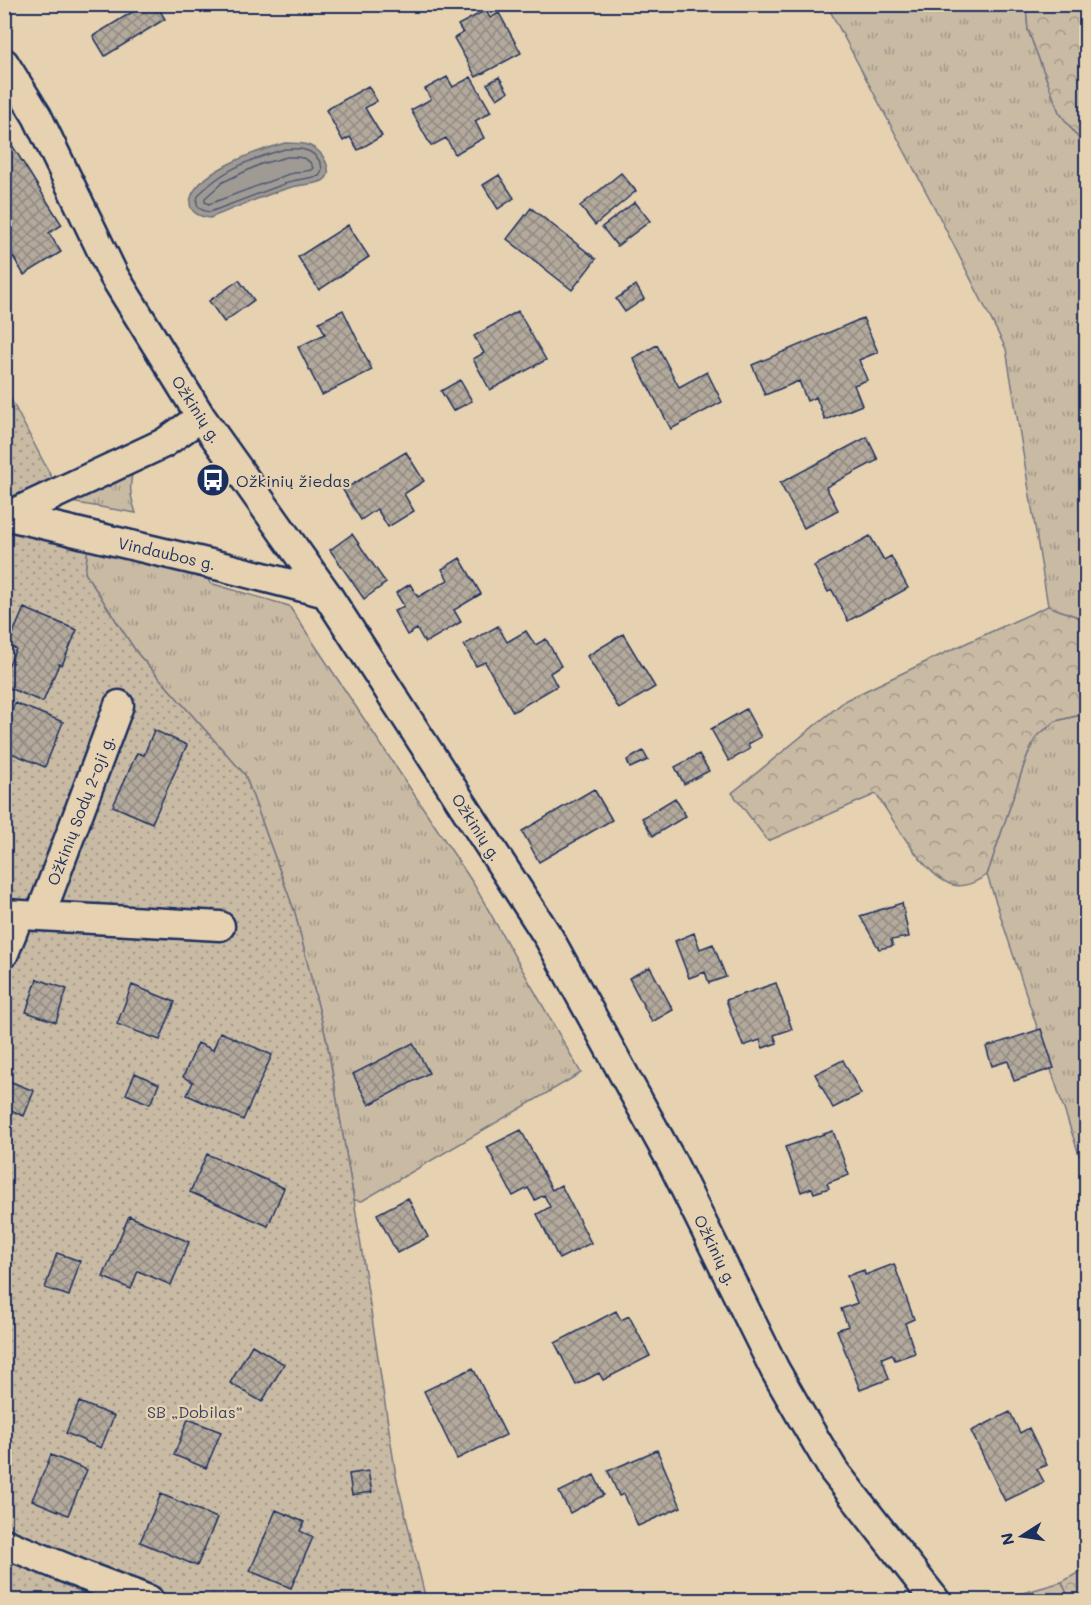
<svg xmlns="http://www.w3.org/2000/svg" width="1091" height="1605" viewBox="0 0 1091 1605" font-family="Mali,sans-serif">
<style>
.grass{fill:url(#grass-tufts);stroke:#727481;stroke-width:1.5}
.forest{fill:url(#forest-crowns);stroke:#727481;stroke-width:1.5}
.garden{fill:url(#garden-dots);stroke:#727481;stroke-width:1.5}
.water{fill:#a09a94;stroke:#6b6f7e;stroke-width:1.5}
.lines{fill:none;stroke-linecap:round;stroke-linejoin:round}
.shore{stroke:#505a74;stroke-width:1.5}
.building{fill:url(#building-cross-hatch);stroke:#1b2f5e;stroke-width:1.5}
.minor-casing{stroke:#1b2f5e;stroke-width:33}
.minor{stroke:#e6d2b0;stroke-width:28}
.labels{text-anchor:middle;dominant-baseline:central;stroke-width:4.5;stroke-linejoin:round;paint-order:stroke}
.street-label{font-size:16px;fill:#1b2f5e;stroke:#e6d2b0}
.poi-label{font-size:16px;fill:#1b2f5e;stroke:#e6d2b0;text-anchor:start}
.park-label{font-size:16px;fill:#354468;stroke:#e6d2b0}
</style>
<defs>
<pattern id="grass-tufts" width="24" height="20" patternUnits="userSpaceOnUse" patternTransform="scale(1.5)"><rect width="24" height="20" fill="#c9baa4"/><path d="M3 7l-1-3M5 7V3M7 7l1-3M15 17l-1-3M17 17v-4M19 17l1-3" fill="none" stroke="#a29889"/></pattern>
<pattern id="forest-crowns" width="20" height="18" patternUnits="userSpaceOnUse" patternTransform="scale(1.5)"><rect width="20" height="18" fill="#c9baa4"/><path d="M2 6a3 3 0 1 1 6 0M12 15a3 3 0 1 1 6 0" fill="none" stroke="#a29889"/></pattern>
<pattern id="garden-dots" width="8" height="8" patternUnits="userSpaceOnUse" patternTransform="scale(1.5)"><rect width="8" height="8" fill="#c9baa4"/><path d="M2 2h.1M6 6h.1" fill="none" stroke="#a29889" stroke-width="1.8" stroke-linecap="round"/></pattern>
<pattern id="building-cross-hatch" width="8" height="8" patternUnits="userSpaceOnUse" patternTransform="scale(1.5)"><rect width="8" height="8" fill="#b3a99c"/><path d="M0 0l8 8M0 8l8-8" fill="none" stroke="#918a82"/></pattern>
</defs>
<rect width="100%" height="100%" fill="#e6d2b0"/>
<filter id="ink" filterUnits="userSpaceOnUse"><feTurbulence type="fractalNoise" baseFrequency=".0167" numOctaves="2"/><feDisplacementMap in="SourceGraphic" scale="12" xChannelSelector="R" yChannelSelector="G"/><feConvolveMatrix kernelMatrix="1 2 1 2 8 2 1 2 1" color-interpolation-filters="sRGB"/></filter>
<g filter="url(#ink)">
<path class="grass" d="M827,5H1026L1028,30L1059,112L1086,148V622V620L1048,606L1006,349L940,218Z
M133,469C129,487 130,496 136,513L64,501Z
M88,546L204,572L210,583L289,606L473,883L581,1073L362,1201L354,1200L327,1042L295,913L245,775L137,653L85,573Z
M1086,708V1176L987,875L1027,756L1037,736L1056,721L1080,715Z
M1062,1582L1070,1600H998Z"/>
<path class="forest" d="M1026,5H1086V148L1059,112L1028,30Z
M1048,606L1086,620V708L1080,715L1056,721L1037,736L1027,756L987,875C977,881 966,888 953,885C925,878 893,819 876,794L768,841L732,793L846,700L951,650Z
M1086,1568V1600H1070L1062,1582Z"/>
<path class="garden" d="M5,388L55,484L5,505Z
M5,529L88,546L85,573L137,653L245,775L295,913L327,1042L354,1200L396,1476L426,1600H5Z"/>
<path class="water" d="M285,143C300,143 312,143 322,155C327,162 332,174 324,180C316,185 301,184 292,187C264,195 237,207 210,218C201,217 190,213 190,203C192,172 260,150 285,143Z"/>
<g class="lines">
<path class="shore" d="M285,149C291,149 299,148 305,150C316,153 327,166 319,176L292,181L210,212C203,211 196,209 197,201C197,194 203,191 208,186C229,167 258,157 285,149Z
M287,157C298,157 309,156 313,168L311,170L289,174L209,204L205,202V198L223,182L261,164Z"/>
</g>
<path class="building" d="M145,4H156L165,19L105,56L93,36Z
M486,10L490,18L499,13L521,53L476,77L454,38L463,33L458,25Z
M447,77L453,87L471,77L491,112L475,121L484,138L455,154L446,138L431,146L411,110L431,99L425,89Z
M499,77L508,92L497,99L487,84Z
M368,86L377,101L365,108L382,136L358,150L350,137L343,141L326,110Z
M7,137L62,225L49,233L61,252L24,275L11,253L6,256L4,253V138Z
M621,173L636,191L595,225L580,206Z
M499,175L514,198L498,209L483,185Z
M635,202L650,221L617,246L602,227Z
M531,208L596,259L572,290L507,239Z
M348,225L369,257L319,290L298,257Z
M239,280L254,300L224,322L209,301Z
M636,285L644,299L625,312L616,299Z
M343,310L372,370L322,395L298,347L325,334L319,322Z
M518,311L546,360L490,390L473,359L484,353L474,336Z
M863,318L878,352L859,360L867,380L854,385L862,405L825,420L816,397L807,401L799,381L765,395L752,365Z
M657,345L679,387L707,372L722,402L671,429L633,358Z
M460,380L472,401L453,411L441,391Z
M867,437L878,460L826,487L838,510L804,528L780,483Z
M406,452L424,481L404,494L414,511L388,527L377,509L361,520L343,490Z
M352,534L386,583L364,599L330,550Z
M870,536L884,560L891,556L908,588L848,621L832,590L828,592L814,566Z
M460,558L481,594L454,610L461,622L425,643L417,629L407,635L394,611L404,606L396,593L410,584L418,597L448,580L442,569Z
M24,608L77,630L62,665L59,664L43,702L4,686V675L16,649L8,645Z
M498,626L507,642L526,631L535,645L546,639L561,666L550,673L557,686L513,712L485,662L476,666L464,645Z
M623,634L655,687L619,709L587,656Z
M15,703L63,722L45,767L4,750V730Z
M746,709L761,737L748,744L750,749L729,761L711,729Z
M154,730L187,745L152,823L113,806L137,753L144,755Z
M643,751L648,760L630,768L627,760Z
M699,754L709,771L684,784L675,767Z
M594,789L612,820L539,862L522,831Z
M675,798L686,816L653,836L642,818Z
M902,903L909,937L891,940L893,946L879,949L860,916Z
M694,933L700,949L713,944L726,977L709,983L705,972L689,978L675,941Z
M650,967L673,1010L652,1022L629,978Z
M37,979L67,989L56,1022L26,1012Z
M776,983L792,1029L774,1035L777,1043L763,1048L760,1040L743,1046L726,1000Z
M132,985L175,1002L160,1040L117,1024Z
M1041,1029L1054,1068L1014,1081L1008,1061L992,1066L986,1047Z
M220,1032L272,1055L243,1120L187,1095L193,1082L183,1077L198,1043L213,1050Z
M413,1043L429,1073L369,1105L353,1074Z
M843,1060L861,1094L833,1108L815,1074Z
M135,1073L159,1084L150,1104L126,1094Z
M4,1079L34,1091L24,1116L4,1108Z
M521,1130L552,1190L561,1185L591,1243L559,1259L537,1214L550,1207L544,1195L535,1200L528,1188L513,1196L487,1147Z
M833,1131L849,1175L827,1183L829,1188L814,1193L812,1188L801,1192L785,1147Z
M207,1154L284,1188L268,1226L190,1192Z
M408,1198L428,1237L397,1253L377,1214Z
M129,1216L189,1242L171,1285L138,1271L131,1289L103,1277Z
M57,1253L80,1261L69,1296L45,1288Z
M894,1264L914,1319L905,1323L915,1353L895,1360L892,1354L882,1358L889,1379L860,1390L837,1330L848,1326L841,1309L857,1303L847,1276L864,1270L865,1275Z
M616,1311L621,1320L629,1316L650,1356L603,1380L599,1373L576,1385L555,1343Z
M252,1345L284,1364L262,1402L230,1383Z
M473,1368L506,1435L457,1459L424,1391Z
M79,1402L114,1416L101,1448L66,1433Z
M1010,1412L1020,1433L1029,1428L1047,1465L1037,1469L1044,1482L1005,1501L971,1431Z
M188,1419L221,1432L206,1468L174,1455Z
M657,1450L681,1507L638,1526L624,1494L619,1496L608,1471Z
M51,1455L87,1470L68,1515L32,1500Z
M368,1471L372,1492L352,1495L349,1474Z
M594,1475L604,1495L570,1513L559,1492Z
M161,1494L217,1518L197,1566L140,1542Z
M276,1510L304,1522L300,1531L313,1537L291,1588L250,1571Z
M668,1595L671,1600H656Z"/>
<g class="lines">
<g class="minor-casing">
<path id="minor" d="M4,63L37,116L114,276L201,417L326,593L549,938L673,1164L775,1370L803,1419L834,1471L935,1600
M4,515L224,567L326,593
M8,516L164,443L201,417
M4,914L220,926
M40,916L119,705
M4,953L19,915
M4,1543L85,1576L149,1600"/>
</g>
<use href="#minor" class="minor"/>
</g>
</g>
<defs>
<g id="bus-disc" transform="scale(1.725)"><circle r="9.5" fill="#1b2f5e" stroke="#e6d2b0"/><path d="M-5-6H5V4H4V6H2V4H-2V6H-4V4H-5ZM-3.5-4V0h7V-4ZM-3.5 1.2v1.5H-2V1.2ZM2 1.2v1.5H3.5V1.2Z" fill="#fff"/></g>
</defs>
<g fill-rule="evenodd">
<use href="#bus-disc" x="213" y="480"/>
</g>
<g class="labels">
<g class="street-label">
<text transform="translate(197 409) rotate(57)">Ožkinių g.</text>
<text transform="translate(167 553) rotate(13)">Vindaubos g.</text>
<text transform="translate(80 810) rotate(-69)">Ožkinių Sodų 2-oji g.</text>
<text transform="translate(477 827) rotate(57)">Ožkinių g.</text>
<text transform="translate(716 1250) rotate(64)">Ožkinių g.</text>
</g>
<g class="poi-label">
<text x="236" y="480">Ožkinių žiedas</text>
</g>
<g class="park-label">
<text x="195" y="1411">SB „Dobilas“</text>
</g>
</g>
<rect width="1091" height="1605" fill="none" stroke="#e6d2b0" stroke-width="24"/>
<rect x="12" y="12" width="1067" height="1581" fill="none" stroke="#1b2f5e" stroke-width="2" filter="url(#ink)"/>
<g transform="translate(1022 1536) rotate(258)" stroke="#e6d2b0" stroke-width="4.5" paint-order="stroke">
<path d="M0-4.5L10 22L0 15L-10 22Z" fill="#1b2f5e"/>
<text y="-9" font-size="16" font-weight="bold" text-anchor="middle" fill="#1b2f5e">N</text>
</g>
</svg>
